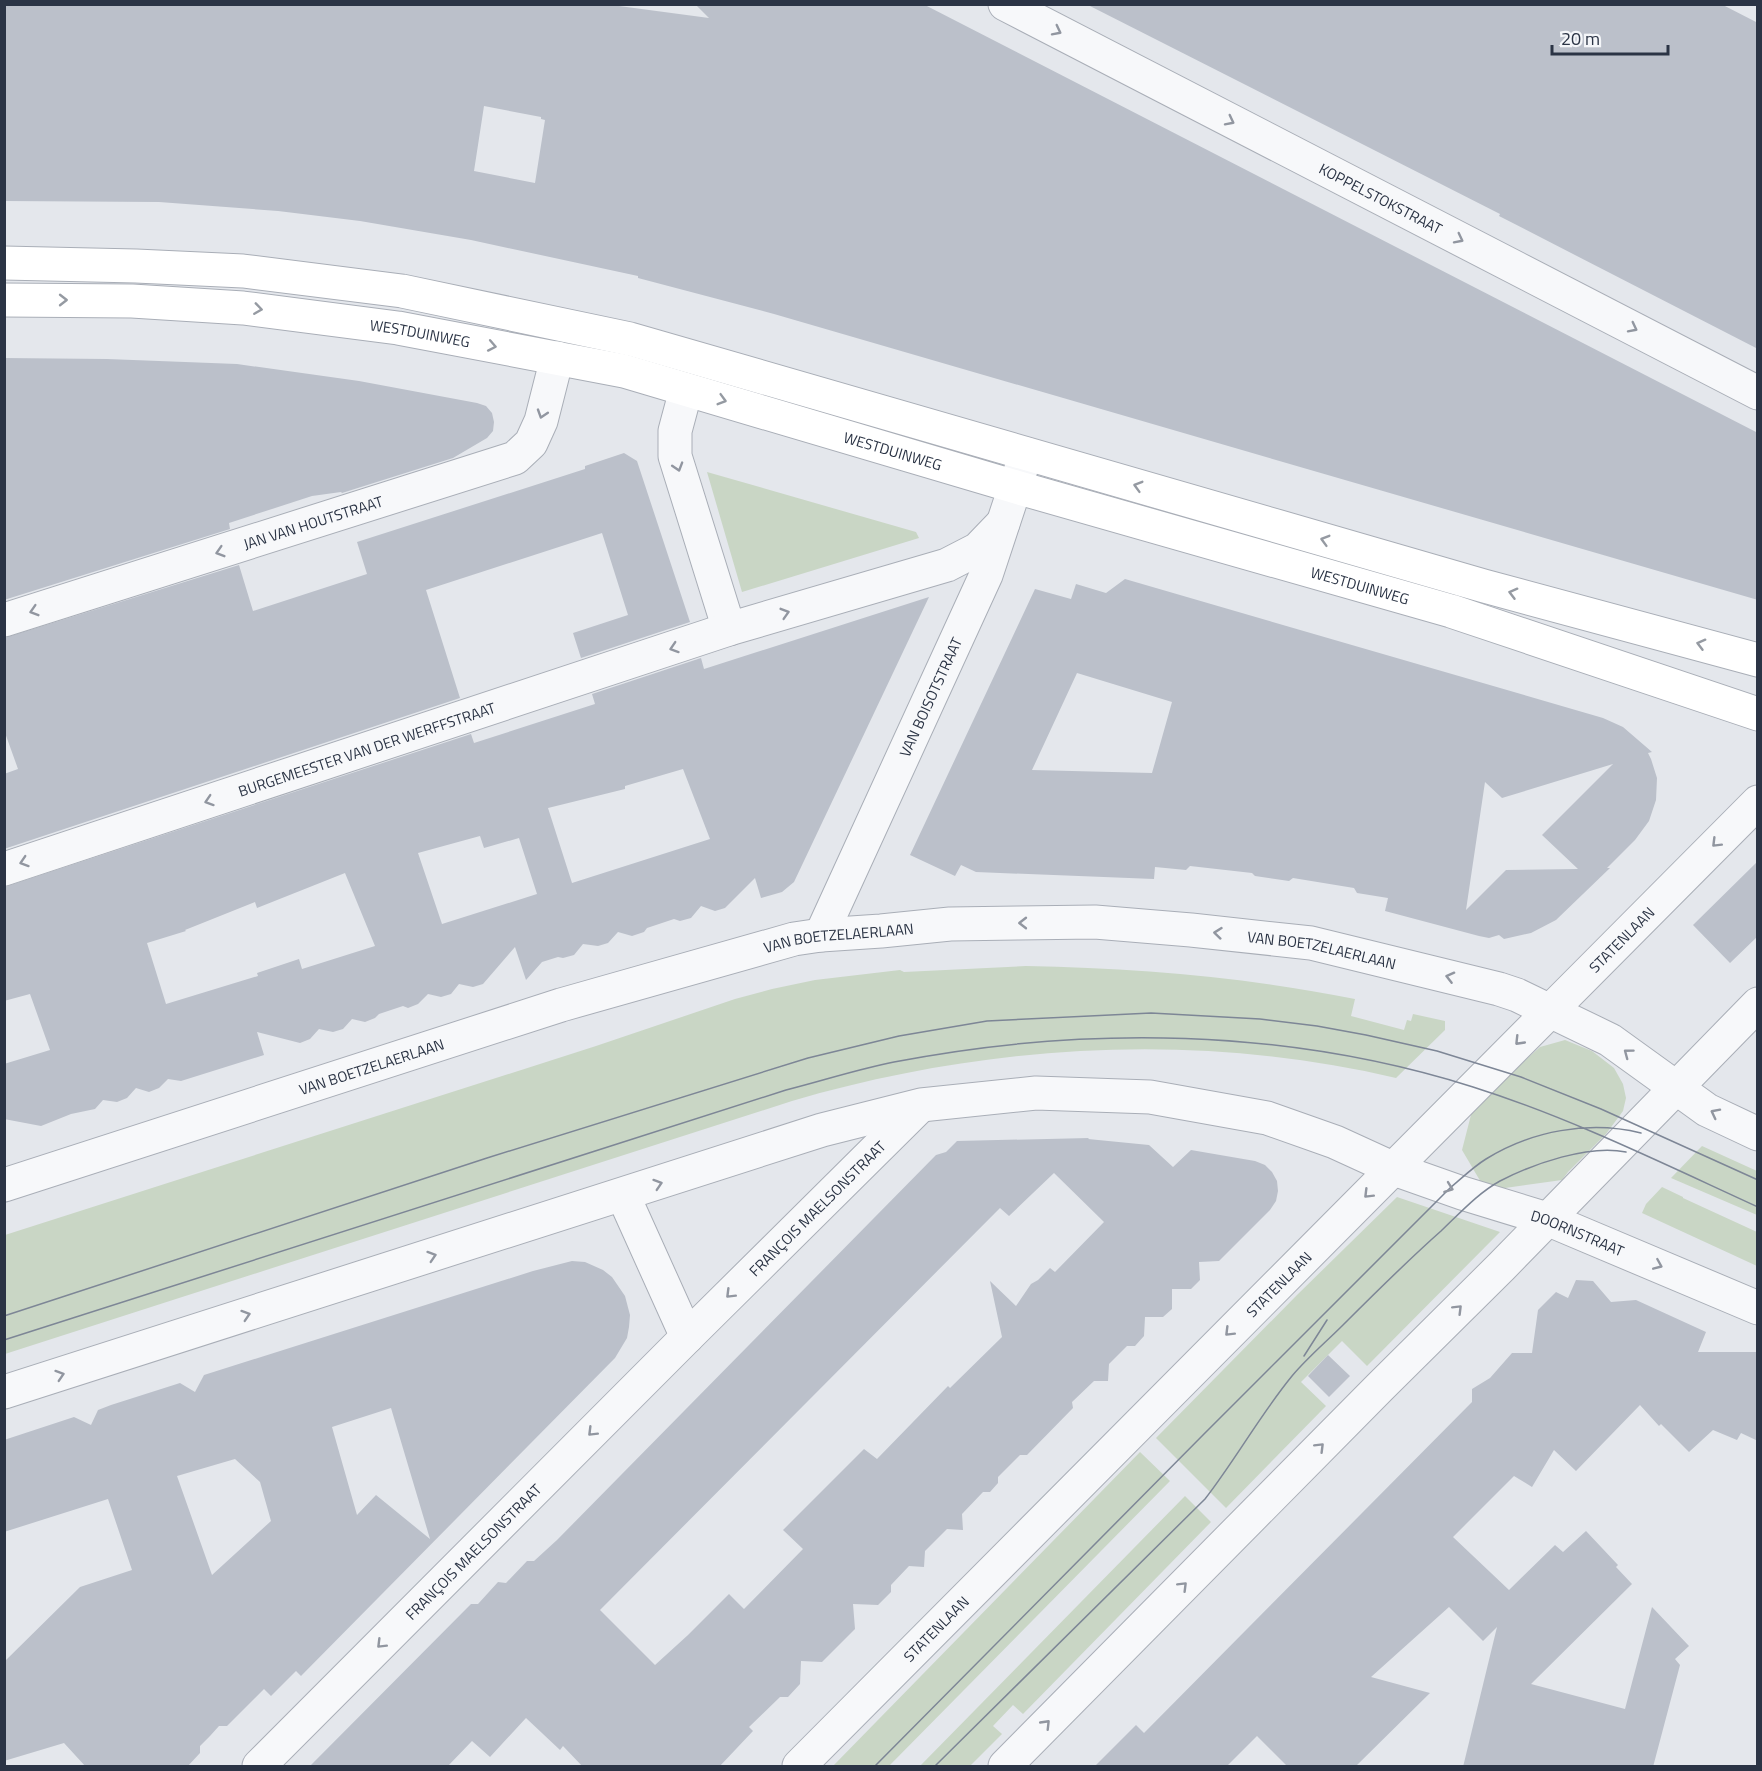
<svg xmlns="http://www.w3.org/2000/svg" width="1762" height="1771" viewBox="0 0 1762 1771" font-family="'Titillium Web',sans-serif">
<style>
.green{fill:#c9d6c5}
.building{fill:#bbc0ca;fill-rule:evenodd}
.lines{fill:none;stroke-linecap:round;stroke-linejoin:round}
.minor-casing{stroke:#a9aeb7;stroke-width:35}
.tertiary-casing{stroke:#a9aeb7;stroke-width:35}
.secondary-casing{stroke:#a9aeb7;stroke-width:35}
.minor{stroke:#f7f8fa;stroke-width:33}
.tertiary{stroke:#f7f8fa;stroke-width:33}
.secondary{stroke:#fff;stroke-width:33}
.tram{stroke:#7d8696;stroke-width:1.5}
.oneway{stroke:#9196a0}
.oneway2{stroke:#959aa2}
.labels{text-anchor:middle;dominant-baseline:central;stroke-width:5;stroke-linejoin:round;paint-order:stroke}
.street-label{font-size:15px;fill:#2b3445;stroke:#f4f6f9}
</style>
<rect width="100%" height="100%" fill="#e4e7ec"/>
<path class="green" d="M707,472L916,532L919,538L742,592Z
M1026,966C1137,968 1246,977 1355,999L1351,1016L1404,1030L1407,1020L1411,1021L1413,1014L1445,1021V1030L1396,1078C1196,1031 988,1044 792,1101L5,1354V1235L596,1046L735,999L772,989L815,980L900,970L904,972Z
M1565,1040L1592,1051L1614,1068L1623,1084L1626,1098L1623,1111L1606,1134L1568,1172L1562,1180L1491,1190L1482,1184L1462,1150L1472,1111L1504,1079L1540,1047Z
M1702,1146L1757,1171V1215L1671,1178Z
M1662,1187L1683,1197V1198L1757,1232V1266L1642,1213L1646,1204Z
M1397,1197L1500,1232L1367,1366L1342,1341L1301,1382L1326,1406L1226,1508L1156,1438L1297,1295Z
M1140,1452L1170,1481L889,1766H833Z
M1185,1496L1211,1522L1023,1714L1013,1705L993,1726L1002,1734L970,1766H920Z"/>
<path class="building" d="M4,4H604L709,18L695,4H923L1758,433V600L774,314L638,278V276L471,240L360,221L278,211L159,202L4,201ZM484,106L541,117V119L545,120L535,183L474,171Z
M1086,4H1721L1758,23V349L1499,216L1500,214Z
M4,358L107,359L237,364L359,381L477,403L486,406L492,413L494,422L493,431L487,438L453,458L342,493L341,492L312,496L229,523L230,529L4,600Z
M624,453L637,461L690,622L581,658L573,633L628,615L602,533L426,590L460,698L4,849V774L18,769L4,730V638L239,565L253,611L367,574L357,542L585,469V466Z
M1125,579L1603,718L1623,727L1652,752L1648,753L1651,759L1657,778L1656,800L1649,821L1635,840L1607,868H1610L1556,920L1531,933L1504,939L1499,935L1489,938L1479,936L1385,911L1388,898L1357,893L1354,888L1293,878L1289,881L1255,876L1252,873L1190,866L1186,870L1155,867L1154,879L976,872L961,865L955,876L910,855L1035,589L1071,599L1076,584L1106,593ZM1077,673L1172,702L1152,773L1032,770ZM1613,764L1542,835L1578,869L1506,870L1466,910L1485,782L1502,798Z
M929,597L794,882L782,892L761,898L755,878L725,908L715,911L701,906L691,918L680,921L674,919L647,928L644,932L632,936L618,932L608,943L598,946L583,944L574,955L563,958L558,957L542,962L526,980L515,947L483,984L473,987L459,984L451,994L441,997L428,994L418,1004L408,1008L403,1006L379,1014L375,1018L365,1022L352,1019L343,1029L333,1032L319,1029L310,1039L300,1043L257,1032L264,1055L181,1081L168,1079L159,1088L149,1092L136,1088L127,1098L117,1102L103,1100L95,1109L71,1114L41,1126L4,1119V1064L50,1050L30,994L4,1001V887L471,734L474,743L595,704L592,694L701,658L704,669ZM683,769L710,839L572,883L548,808L625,789V786ZM480,836L484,848L519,838L537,894L442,924L418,853ZM345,873L375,946L302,969L299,959L257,973L258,976L166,1004L147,943L186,931L185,930L255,902L257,908Z
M1758,861V936L1730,963L1693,925Z
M1089,1138L1088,1139L1149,1145L1173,1167L1191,1150L1255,1161L1265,1165L1272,1172L1277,1181L1278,1191L1276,1201L1270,1210L1219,1261L1199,1262L1200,1280L1191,1289H1172V1309L1163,1317H1145L1144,1336L1135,1346H1127L1109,1364L1108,1381H1094L1072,1402L1073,1408L1027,1455H1020L998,1477V1483L990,1492H983L962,1514L963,1530L947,1529L925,1551L924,1567L909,1566L891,1585V1592L878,1605L853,1604L855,1629L822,1662L801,1661L800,1684L788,1697H780L749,1727L753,1731L719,1767H583L563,1746L560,1750L526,1718L490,1757L472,1741L447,1767H309L471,1604H478L498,1582L506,1583L527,1561H534L557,1540L936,1155L946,1152L957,1141ZM1054,1173L1104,1222L1055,1272L1050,1268L1038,1280L1031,1284L1016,1306L990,1281L1002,1337L950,1388L948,1386L877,1459L864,1449L783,1530L803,1549L744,1609L729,1594L688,1635L655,1665L600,1610L1000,1208L1009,1216Z
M572,1261L585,1262L603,1270L612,1277L625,1296L630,1315L629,1327L627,1338L615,1358L301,1676L296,1671L271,1696L264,1689L227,1726H219L210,1736L200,1746V1753L187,1767H86L64,1743L4,1761V1662L80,1587L132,1570L108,1499L4,1532V1440L74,1417L91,1425L98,1410L111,1405L180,1383L195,1392L204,1375L533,1271ZM391,1408L430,1539L376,1495L357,1515L332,1427ZM235,1459L260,1482L271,1521L212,1575L177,1476Z
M1576,1280L1593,1281L1611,1302L1636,1300L1706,1332L1698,1352H1758V1441L1741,1433L1737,1440L1713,1430L1689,1452L1661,1424L1659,1426L1640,1405L1576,1471L1554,1450L1532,1487L1514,1476L1453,1537L1509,1590L1555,1545L1563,1552L1586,1531L1618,1565L1616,1567L1632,1584L1531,1684L1625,1709L1652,1607L1689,1646L1675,1659L1680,1665L1653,1767H1463L1497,1627L1483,1641L1449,1607L1371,1677L1430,1693L1355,1767H1288L1257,1736L1226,1767H1094L1136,1725L1144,1733L1472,1402V1389L1490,1378L1512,1353H1532L1538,1310L1556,1292L1568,1298Z
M1328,1355L1350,1376L1329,1397L1308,1376Z"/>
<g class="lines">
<g class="minor-casing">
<g id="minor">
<path id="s1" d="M1005,4L1758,393"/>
<path d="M686,390L675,431V456L729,629"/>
<path id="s2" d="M4,620L515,458L531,443L541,421L557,358"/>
<path id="s3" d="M4,869L729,629L947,565L978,549L1003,523"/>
<path id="s4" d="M821,935L986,575L1026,454"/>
<path id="s5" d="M4,1185L561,1005L794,939L821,935L881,931L950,924L1018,923L1095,922L1191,930L1311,943L1499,989L1517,995L1610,1040L1707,1110L1758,1134"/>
<path d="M623,1195L687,1337"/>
<path id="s6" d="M4,1392L822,1130L921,1105L1036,1093L1150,1097L1267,1118L1335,1142L1394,1169L1462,1193L1547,1219L1758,1308"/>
<path id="s7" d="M259,1766L687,1337L920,1106"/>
</g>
</g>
<g class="tertiary-casing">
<g id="tertiary">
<path id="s8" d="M799,1766L1758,802"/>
<path d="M1005,1766L1380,1387L1502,1266L1758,1004"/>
</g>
</g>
<g class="secondary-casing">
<g id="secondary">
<path d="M4,263L136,266L243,271L402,291L630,339L1484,586L1758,660"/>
<path id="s9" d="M4,300L132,301L243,308L398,328L624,371L1016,487L1451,611L1758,714"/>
</g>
</g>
<use href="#minor" class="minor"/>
<use href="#tertiary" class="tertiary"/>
<use href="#secondary" class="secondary"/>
<path class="tram" d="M4,1316L487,1158L808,1058L899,1036L987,1021L1151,1013L1260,1019L1317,1026L1366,1035L1437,1051L1521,1077L1601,1109L1758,1180
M4,1340L786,1090C822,1081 858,1069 894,1062C1086,1025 1286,1028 1473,1087C1571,1118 1664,1164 1758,1207
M1304,1356L1327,1320
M875,1766L1203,1435L1450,1188C1461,1179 1473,1167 1486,1159C1531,1131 1589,1120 1641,1133
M935,1766L1205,1499C1236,1459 1260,1415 1292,1376C1307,1358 1326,1342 1343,1325C1375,1293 1407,1261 1441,1231C1459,1214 1478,1193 1500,1181C1533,1164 1589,1144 1626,1152"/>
</g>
<defs><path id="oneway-chevron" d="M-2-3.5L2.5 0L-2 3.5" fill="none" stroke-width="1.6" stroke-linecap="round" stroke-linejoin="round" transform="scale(1.5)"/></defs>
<g class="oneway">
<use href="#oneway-chevron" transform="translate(1057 31) rotate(27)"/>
<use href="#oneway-chevron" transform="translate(1230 121) rotate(27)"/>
<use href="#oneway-chevron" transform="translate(1459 239) rotate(27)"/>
<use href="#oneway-chevron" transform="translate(1633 328) rotate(27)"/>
<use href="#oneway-chevron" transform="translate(542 414) rotate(108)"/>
<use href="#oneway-chevron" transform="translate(678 467) rotate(73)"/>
<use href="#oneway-chevron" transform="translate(220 552) rotate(163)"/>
<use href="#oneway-chevron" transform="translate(34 611) rotate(163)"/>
<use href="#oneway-chevron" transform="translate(785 613) rotate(-17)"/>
<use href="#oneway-chevron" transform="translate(674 648) rotate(162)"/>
<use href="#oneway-chevron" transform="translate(209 801) rotate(162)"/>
<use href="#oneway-chevron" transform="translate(1716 843) rotate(135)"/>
<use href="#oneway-chevron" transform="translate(24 862) rotate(162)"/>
<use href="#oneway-chevron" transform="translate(1023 923) rotate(180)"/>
<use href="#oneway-chevron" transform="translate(1218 933) rotate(-174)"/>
<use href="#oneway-chevron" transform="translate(1450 977) rotate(-166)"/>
<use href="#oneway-chevron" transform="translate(1519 1041) rotate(134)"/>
<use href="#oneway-chevron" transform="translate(1628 1053) rotate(-143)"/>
<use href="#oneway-chevron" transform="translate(1715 1113) rotate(-153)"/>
<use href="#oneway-chevron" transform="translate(658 1184) rotate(-18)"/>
<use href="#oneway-chevron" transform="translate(1449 1188) rotate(20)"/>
<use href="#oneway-chevron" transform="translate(1368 1194) rotate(135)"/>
<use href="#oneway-chevron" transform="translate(432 1256) rotate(-18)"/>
<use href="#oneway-chevron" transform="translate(1658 1265) rotate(23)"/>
<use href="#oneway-chevron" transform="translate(730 1294) rotate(135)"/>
<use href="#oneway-chevron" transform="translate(1458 1309) rotate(-45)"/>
<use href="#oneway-chevron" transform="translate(246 1315) rotate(-18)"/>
<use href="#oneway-chevron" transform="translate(1229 1332) rotate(135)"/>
<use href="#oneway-chevron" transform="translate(60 1375) rotate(-18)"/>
<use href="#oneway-chevron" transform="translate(592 1432) rotate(135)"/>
<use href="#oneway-chevron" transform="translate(1320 1447) rotate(-45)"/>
<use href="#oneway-chevron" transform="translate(1183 1586) rotate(-45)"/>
<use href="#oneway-chevron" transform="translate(381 1644) rotate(135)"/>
<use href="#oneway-chevron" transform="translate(1046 1724) rotate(-46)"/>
</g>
<g class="oneway2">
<use href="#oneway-chevron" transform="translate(63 300)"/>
<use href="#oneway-chevron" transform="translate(258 309) rotate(8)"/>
<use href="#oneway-chevron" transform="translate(492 346) rotate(11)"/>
<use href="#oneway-chevron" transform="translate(722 400) rotate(16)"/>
<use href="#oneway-chevron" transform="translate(1138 486) rotate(-164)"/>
<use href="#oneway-chevron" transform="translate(1325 540) rotate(-164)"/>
<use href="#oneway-chevron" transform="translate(1513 593) rotate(-165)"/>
<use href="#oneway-chevron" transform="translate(1701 644) rotate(-165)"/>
</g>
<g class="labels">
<g class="street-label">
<text stroke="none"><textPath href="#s1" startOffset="423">KOPPELSTOKSTRAAT</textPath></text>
<text stroke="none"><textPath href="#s9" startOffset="418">WESTDUINWEG</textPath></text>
<text stroke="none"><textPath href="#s9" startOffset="906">WESTDUINWEG</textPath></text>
<text stroke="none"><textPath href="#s2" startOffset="324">JAN VAN HOUTSTRAAT</textPath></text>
<text stroke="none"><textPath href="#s9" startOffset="1392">WESTDUINWEG</textPath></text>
<text stroke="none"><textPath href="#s4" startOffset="262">VAN BOISOTSTRAAT</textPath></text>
<text stroke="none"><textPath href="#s3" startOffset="382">BURGEMEESTER VAN DER WERFFSTRAAT</textPath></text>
<text stroke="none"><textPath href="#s5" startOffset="872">VAN BOETZELAERLAAN</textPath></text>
<text stroke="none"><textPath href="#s8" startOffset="1166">STATENLAAN</textPath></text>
<text stroke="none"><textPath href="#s5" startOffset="1358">VAN BOETZELAERLAAN</textPath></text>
<text stroke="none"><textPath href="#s5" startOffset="386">VAN BOETZELAERLAAN</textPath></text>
<text stroke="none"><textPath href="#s7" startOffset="789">FRANÇOIS MAELSONSTRAAT</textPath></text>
<text stroke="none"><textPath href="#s6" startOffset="1641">DOORNSTRAAT</textPath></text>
<text stroke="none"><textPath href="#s8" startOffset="680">STATENLAAN</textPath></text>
<text stroke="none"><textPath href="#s7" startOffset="303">FRANÇOIS MAELSONSTRAAT</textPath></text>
<text stroke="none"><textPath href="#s8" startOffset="194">STATENLAAN</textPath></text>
</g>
</g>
<rect width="1762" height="1771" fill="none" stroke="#2b3445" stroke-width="12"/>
<path d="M1552 45v9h116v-9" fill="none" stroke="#2b3445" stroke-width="3"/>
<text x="1561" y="45" font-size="18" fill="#2b3445" stroke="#f4f6f9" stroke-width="4.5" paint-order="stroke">20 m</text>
</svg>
